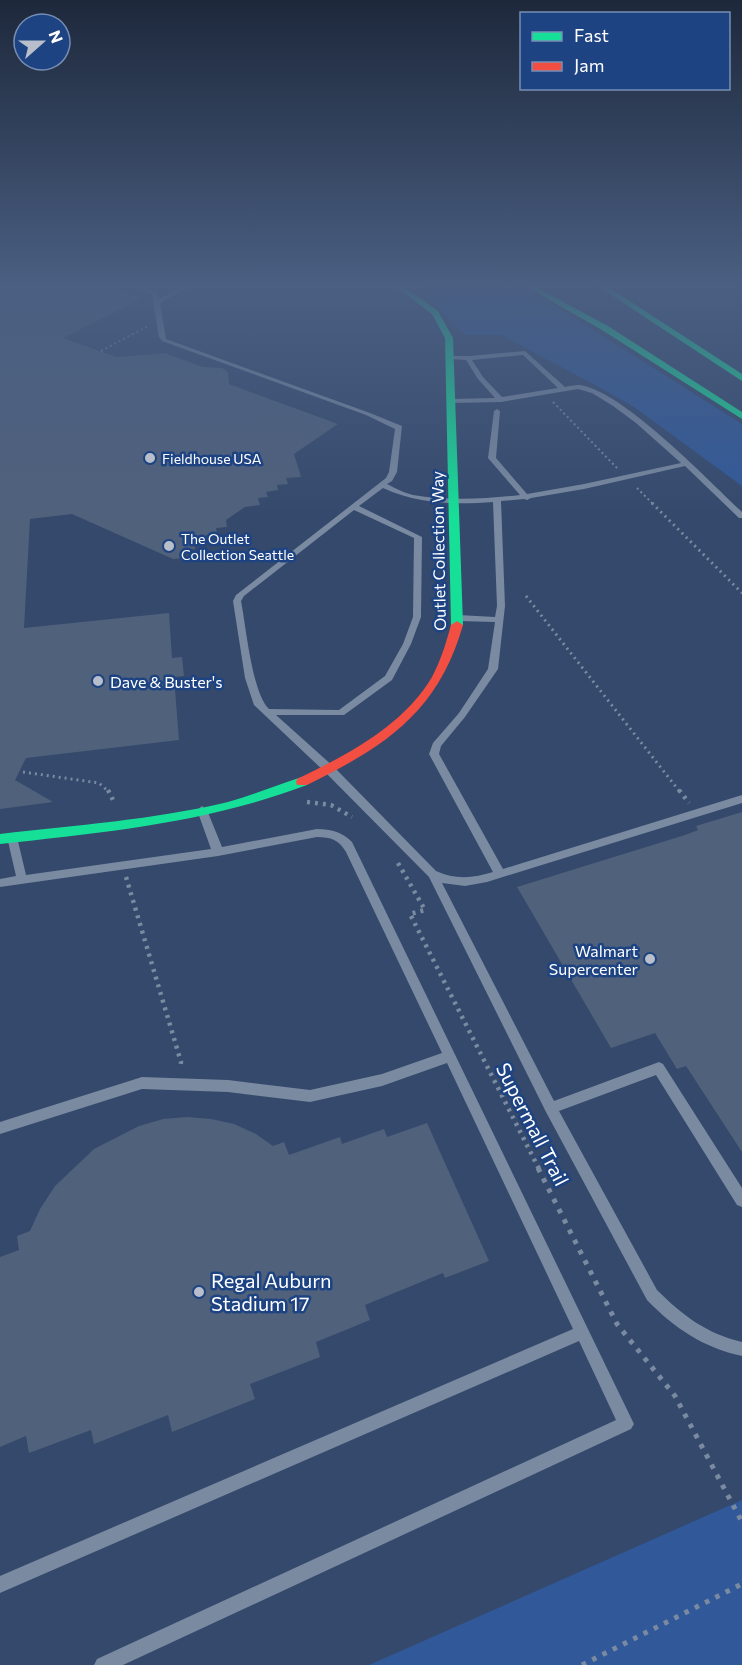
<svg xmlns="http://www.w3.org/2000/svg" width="742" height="1665" viewBox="0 0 742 1665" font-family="Commissioner,sans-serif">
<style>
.green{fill:#31599a}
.building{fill:#50617c}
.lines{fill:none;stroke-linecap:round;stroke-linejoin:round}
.path-far3{stroke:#7a8aa1;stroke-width:2;stroke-dasharray:2 3;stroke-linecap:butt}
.path-far2{stroke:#7a8aa1;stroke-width:3;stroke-dasharray:2 4;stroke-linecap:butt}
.path-far1{stroke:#7a8aa1;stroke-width:4.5;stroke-dasharray:3 5;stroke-linecap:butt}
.path{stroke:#7a8aa1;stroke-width:5;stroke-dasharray:4.5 7;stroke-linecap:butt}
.lane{fill:#7a8aa1;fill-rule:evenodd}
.fast{fill:#16e098;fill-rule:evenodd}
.jam{fill:#f24e42;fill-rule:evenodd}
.poi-dot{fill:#b8bfcb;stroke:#1d4382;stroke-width:2}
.labels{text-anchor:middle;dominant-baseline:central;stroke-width:5;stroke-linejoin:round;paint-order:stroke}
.far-poi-label{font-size:14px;fill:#fff;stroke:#1d4382;text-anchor:start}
.street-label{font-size:16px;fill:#fff;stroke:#1d4382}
.poi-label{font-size:16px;fill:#fff;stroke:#1d4382;text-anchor:start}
.near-street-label{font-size:20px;fill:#fff;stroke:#1d4382}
.near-poi-label{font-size:20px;fill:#fff;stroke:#1d4382;text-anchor:start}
</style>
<rect width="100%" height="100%" fill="#34496b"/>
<path class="green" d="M427,285H515L543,298L742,424V486L634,407L597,386L501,335H464L426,296Z
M742,1500V1665H369Z"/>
<path class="building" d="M0,285H104L142,298L63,338L117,357L165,353L203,367L222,368L228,372L229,384L338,424L294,454L301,477L286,478L288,484L277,485L278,490L266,492L268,497L258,498L260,505L245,507L226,520L227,527L216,528L217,534L206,535L207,542L194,543L195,549L185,550V558L173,559L72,514L30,519L24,628L169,613L172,658L182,657L184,676L174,677L179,740L26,758L15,780L53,802L0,809Z
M742,812V1152L686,1066L677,1069L655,1033L611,1048L517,887L685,835L698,830L696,826Z
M187,1117L211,1119L234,1124L256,1134L273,1146L284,1142L289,1155L340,1137L342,1144L384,1129L387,1137L427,1123L489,1261L445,1278L443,1273L365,1305L370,1320L316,1342L320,1357L250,1384L255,1399L172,1432L168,1415L94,1444L91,1430L29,1453L26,1436L0,1447V1257L19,1250L17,1236L30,1231L40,1209L55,1186L94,1149L139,1126L163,1119Z"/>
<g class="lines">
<path class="path-far3" d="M101,351L148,326
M553,402L617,468
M637,488L653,504"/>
<path class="path-far2" d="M652,503L742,593
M526,596L680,792
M23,772L99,783L109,792"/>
<path class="path-far1" d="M108,790L115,804
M679,790L689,803
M307,802L331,805L352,817
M398,863L425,910L410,914L539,1169
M126,877L181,1062L180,1068"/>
<path class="path" d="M538,1168L617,1324L675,1396L742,1522
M582,1665L742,1584"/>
<path class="lane" d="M129,285H137L157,292L159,299L186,285H193L160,303L166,339L370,413L402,426L397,472L392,481L387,484C395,488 404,493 413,495C447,501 486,499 520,495L488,458L494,411L497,409L500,411L496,458L527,494L584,484L681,463L636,423L613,406L592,393L578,389L501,402L451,403L448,401L451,399L495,398L478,379L466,360L450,359L447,357L448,356H469L525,351L565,387C569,386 574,385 579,385C621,389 709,481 742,512V518H739L685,466L584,489L531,498L527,500L524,499L501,501L505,606L498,669L465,717L441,746L439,754L503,869L742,795V803L487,882L465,886L442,883L554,1101L659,1062L663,1064L742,1188V1207L737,1205L656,1075L559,1111L657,1290C682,1315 707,1334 742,1342V1356C704,1348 674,1328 647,1300L546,1112L429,877L326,773L254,705L245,678L233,601L236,595L386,478L389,472L395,429L366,415L162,341L159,337L152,294ZM523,355L558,388L502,397L483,377L472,360ZM383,488C417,504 456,505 493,502L497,606L495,617L458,615L454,618L458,621L495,622L488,669L459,713L433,743L429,754L493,872C474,878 455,880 436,871L334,767L276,715H344L392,680L411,644L421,617L422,537L359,506ZM354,510L414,538L413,617L403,644L385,676L339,710L269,709C252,693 246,626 241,601L244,596Z
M202,806L207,810L222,847L317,829C331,829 342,832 352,842L634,1424L631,1429L123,1665H94L97,1659L616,1420L579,1341L0,1593V1576L573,1329L447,1063L382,1086L310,1102L228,1092L142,1089L0,1134V1122L142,1077L228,1080L310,1090L382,1074L442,1053L346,852C339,840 331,837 317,837L218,856L0,887V879L16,876L7,837L8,834H16L17,837L26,875L211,849L197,810Z"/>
<path class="fast" d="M393,285H401L438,311L453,338L463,625L457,629L451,625L445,338L432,314Z
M523,285H532L608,326L742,412V419L602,330Z
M596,285H605L742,374V381Z
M302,777L307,779L308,782L307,785C206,823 106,832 0,844V834C76,825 153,820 228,802C253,795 277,785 302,777Z"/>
<path class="jam" d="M457,621L463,625C438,713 384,747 307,785H297L296,782L297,779C347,755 403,726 432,677C441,660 446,643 451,625Z"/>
</g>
<linearGradient id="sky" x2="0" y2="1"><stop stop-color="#1d283b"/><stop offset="0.55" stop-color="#4a5f82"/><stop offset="1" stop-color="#4a5f82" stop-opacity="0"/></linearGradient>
<rect width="742" height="518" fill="url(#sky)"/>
<g class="poi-dot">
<circle cx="150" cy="458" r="6"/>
<circle cx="169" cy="546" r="6"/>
<circle cx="98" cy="681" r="6"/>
<circle cx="650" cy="959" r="6"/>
<circle cx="199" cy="1292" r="6"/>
</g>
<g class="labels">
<g class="far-poi-label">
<text x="162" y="458">Fieldhouse USA</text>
<text x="181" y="538">The Outlet<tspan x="181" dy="16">Collection Seattle</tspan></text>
</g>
<g class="street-label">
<text transform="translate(438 551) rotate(-91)">Outlet Collection Way</text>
</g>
<g class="poi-label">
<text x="110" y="681">Dave &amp; Buster's</text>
<text x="638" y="950" text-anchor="end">Walmart<tspan x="638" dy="18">Supercenter</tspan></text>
</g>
<g class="near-street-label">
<text transform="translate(533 1124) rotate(63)">Supermall Trail</text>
</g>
<g class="near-poi-label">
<text x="211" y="1280">Regal Auburn<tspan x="211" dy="23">Stadium 17</tspan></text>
</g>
</g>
<rect x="520" y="12" width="210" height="78" fill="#1d4382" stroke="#778eb4" stroke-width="1.5"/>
<rect x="532" y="32" width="30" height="9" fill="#16e098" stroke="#778eb4" stroke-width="1.5"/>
<text x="574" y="42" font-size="18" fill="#ffffff">Fast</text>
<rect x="532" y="62" width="30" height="9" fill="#f24e42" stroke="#778eb4" stroke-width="1.5"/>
<text x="574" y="72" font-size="18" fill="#ffffff">Jam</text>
<g transform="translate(42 42) rotate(69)"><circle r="28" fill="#1d4382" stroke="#778eb4" stroke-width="1.5"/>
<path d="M0-4.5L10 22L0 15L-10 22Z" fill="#b8bfcb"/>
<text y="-9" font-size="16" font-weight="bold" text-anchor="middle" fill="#ffffff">N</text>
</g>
</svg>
